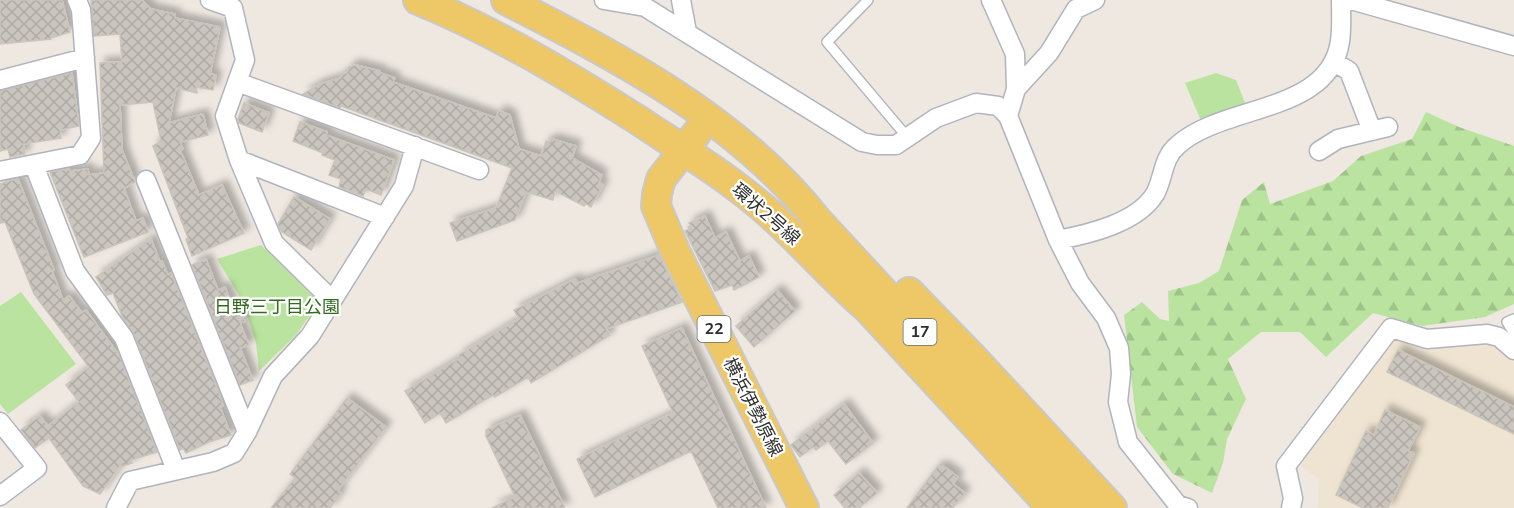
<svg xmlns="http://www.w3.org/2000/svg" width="1514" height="508" viewBox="0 0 1514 508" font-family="'Nunito Sans','Noto Sans JP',sans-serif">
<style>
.education{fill:#efe4d1}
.forest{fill:url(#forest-firs)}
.park{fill:#bae39f}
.building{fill:url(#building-cross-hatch);stroke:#cac4ba;stroke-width:1.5;filter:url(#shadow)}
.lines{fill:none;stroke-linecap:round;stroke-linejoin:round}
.service-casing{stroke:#b1b4bd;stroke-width:12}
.minor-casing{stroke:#b1b4bd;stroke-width:21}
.primary-casing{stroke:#c9c9c9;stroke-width:32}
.service{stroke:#fff;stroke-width:9}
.minor{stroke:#fff;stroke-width:18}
.primary{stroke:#eec767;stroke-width:28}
.labels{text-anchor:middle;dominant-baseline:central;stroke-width:4.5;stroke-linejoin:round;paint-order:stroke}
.shield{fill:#fff;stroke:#6d6d6d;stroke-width:1.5}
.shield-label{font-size:16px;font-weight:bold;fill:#2e2e2e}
.street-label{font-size:18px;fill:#2e2e2e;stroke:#fff}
.park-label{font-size:18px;fill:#326b1d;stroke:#fff}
</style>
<defs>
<pattern id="forest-firs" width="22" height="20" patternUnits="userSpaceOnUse" patternTransform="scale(1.5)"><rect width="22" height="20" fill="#bae39f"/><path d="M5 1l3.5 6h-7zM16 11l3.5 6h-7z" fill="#a0c389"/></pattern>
<pattern id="building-cross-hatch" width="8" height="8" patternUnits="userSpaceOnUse" patternTransform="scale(1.5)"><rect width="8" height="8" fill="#cac6bf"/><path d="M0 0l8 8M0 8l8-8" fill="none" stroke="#aeaaa4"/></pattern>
<filter id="shadow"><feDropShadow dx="5.5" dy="-5.5" stdDeviation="3" flood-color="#0004"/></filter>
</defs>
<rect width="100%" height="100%" fill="#eee8e1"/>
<path class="education" d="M1396,338L1425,351L1428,345L1481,339L1492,343L1514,363V508H1318L1319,480L1298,462L1386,339Z"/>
<path class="forest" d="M1426,112L1459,127L1514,146V304L1485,317L1422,326L1373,313L1326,357L1300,332H1261L1228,359L1246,399L1227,439L1223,463L1212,493L1173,474L1137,427L1124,315L1142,302L1160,319L1169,321L1168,291L1199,283L1219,271L1242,200L1264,182L1270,204L1333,181L1361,156L1412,139Z"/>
<path class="park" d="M1216,73L1236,80L1247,108L1202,123L1185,83Z
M261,245L319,302L296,335L259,371L256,343L242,300L217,259Z
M21,292L76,364L8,414L0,404V306Z"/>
<path class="building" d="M0,0H62L70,32L51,38V39L0,44Z
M91,0H142L151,9L175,14V18L220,27L210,74L216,75L213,90L196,87L197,93L176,88L169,123L203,114L208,135L180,142L183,149L180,150L199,195L222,185L244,233L192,256L186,239L188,238L153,146L161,141L153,102L120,105L122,150L135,182L124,188L136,221L143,218L148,232L84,257L50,172L69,169L70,171L88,169L89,175L104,173L100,63L122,62L120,34L94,36Z
M356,65L380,71V73L395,78L393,82L496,118L499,111L510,115L519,149L541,156L546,141L551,142L552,139L576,146L572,158L602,175L599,182L603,185L591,207L585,203L584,206L555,191L553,200L526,192L515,220L457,241L450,223L496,208L512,168L341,106L340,108L303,94L320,84L341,78L342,74L347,73L349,67Z
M72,73L79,126L60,130L61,138L23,144L25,154L10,157L8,149L0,151V91Z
M244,103L269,113L262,132L239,123L238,119Z
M300,122L327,132L326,135L394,160L381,195L366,189L363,196L339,187L341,179L329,175L335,160L322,155L323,153L293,141Z
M16,179H18L54,270L52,271L63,300L69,296L82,313L86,310L119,355L157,452L131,460L132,463L119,467L100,494L83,486L49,438L35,448L21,430L40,416L48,426L79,402L66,385L89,367L34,294L5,222L0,223V184Z
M294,197L330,219L311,250L282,232L278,224Z
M705,216L715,238L726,232L740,261L749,256L759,277L734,290L732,285L715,291L685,231L689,229L688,227L691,226L689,223Z
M151,239L160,262L162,261L168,275L171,273L219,393L223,406L220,407L231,435L209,442L186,453L183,448L180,450L134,334L122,316L113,293L107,295L96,277Z
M659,255L682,302L606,329L610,335L531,383L528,377L495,397L493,395L446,423L440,413L425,423L405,391L460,358L459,355L519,319L514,310L575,279L578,283Z
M206,259L218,290L225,287L234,310L240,308L245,321L240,323L249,345L240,348L253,380L240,385L192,265Z
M777,290L795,311L754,347L736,326Z
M682,328L766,508H718L691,451L595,497L577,459L673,413L642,346Z
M1398,350L1514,407V434L1387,372Z
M347,398L386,427L338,490L341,493L330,508H271L295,478L290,474Z
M844,404L873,443L846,464L828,441L816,450L813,447L800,457L791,445Z
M1385,410L1420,427L1408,451L1414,453L1388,508H1363L1336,495L1366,431L1374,435Z
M520,415L565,508H492L515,497L486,436V430Z
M938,466L941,468L943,466L958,477L953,484L965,493L953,508H907Z
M859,473L877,493L859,508H845L834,495Z"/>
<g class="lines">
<g class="service-casing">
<path id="service" d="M868,0L827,42L908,138
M1514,319L1507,322L1514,334"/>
</g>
<g class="minor-casing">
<path id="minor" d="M210,0L233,8L245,60L225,116L239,160L274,243L332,300
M604,0L645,7L862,142L877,145H896L936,118L976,103L998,106L1008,116L1058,240L1080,283L1106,318L1119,348L1121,374L1118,402L1128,442L1178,505L1188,508
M681,0L687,32
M991,0L1015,54L1016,89L1008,116
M1351,0L1514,46
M1334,62L1349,71L1372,131
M0,80L85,58
M237,82L479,170
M1016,89L1049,53L1076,9L1095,0
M1319,151L1338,139L1388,127
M239,160L385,217
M34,165L75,271L124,338L176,470
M0,171L80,155L91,138L81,10L77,0
M146,180L247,432
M1058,240C1089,234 1137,223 1155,194C1164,178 1162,158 1178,145C1223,104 1330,114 1340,41C1342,28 1341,14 1341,0
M0,422L37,468L0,496
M116,508L130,481L213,462L234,453L247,432L273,376L310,336L404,186L415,146
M1291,508L1293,498L1286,466L1391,328L1427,339L1487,334L1499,337L1514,350"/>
</g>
<g class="primary-casing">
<path id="primary" d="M418,0C496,32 567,75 638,120C680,148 723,174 762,207C799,239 830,276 867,308L1052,508
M506,0C619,58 738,119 818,221L1083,508
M696,134L661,179L657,194L656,206L676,253L804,508
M909,292L978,363L1112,508"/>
</g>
<use href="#service" class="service"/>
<use href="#minor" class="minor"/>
<use href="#primary" class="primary"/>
</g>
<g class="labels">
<g class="shield">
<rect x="697.5" y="316" width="33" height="26" rx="4.5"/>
<rect x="903.5" y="319" width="33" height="26" rx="4.5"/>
</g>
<g class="shield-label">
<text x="714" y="329">22</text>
<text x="920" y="332">17</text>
</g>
<g class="street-label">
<text transform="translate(766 214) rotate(41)">環状2号線</text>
<text transform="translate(753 407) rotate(63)">横浜伊勢原線</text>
</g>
<g class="park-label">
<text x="277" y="307">日野三丁目公園</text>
</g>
</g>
</svg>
